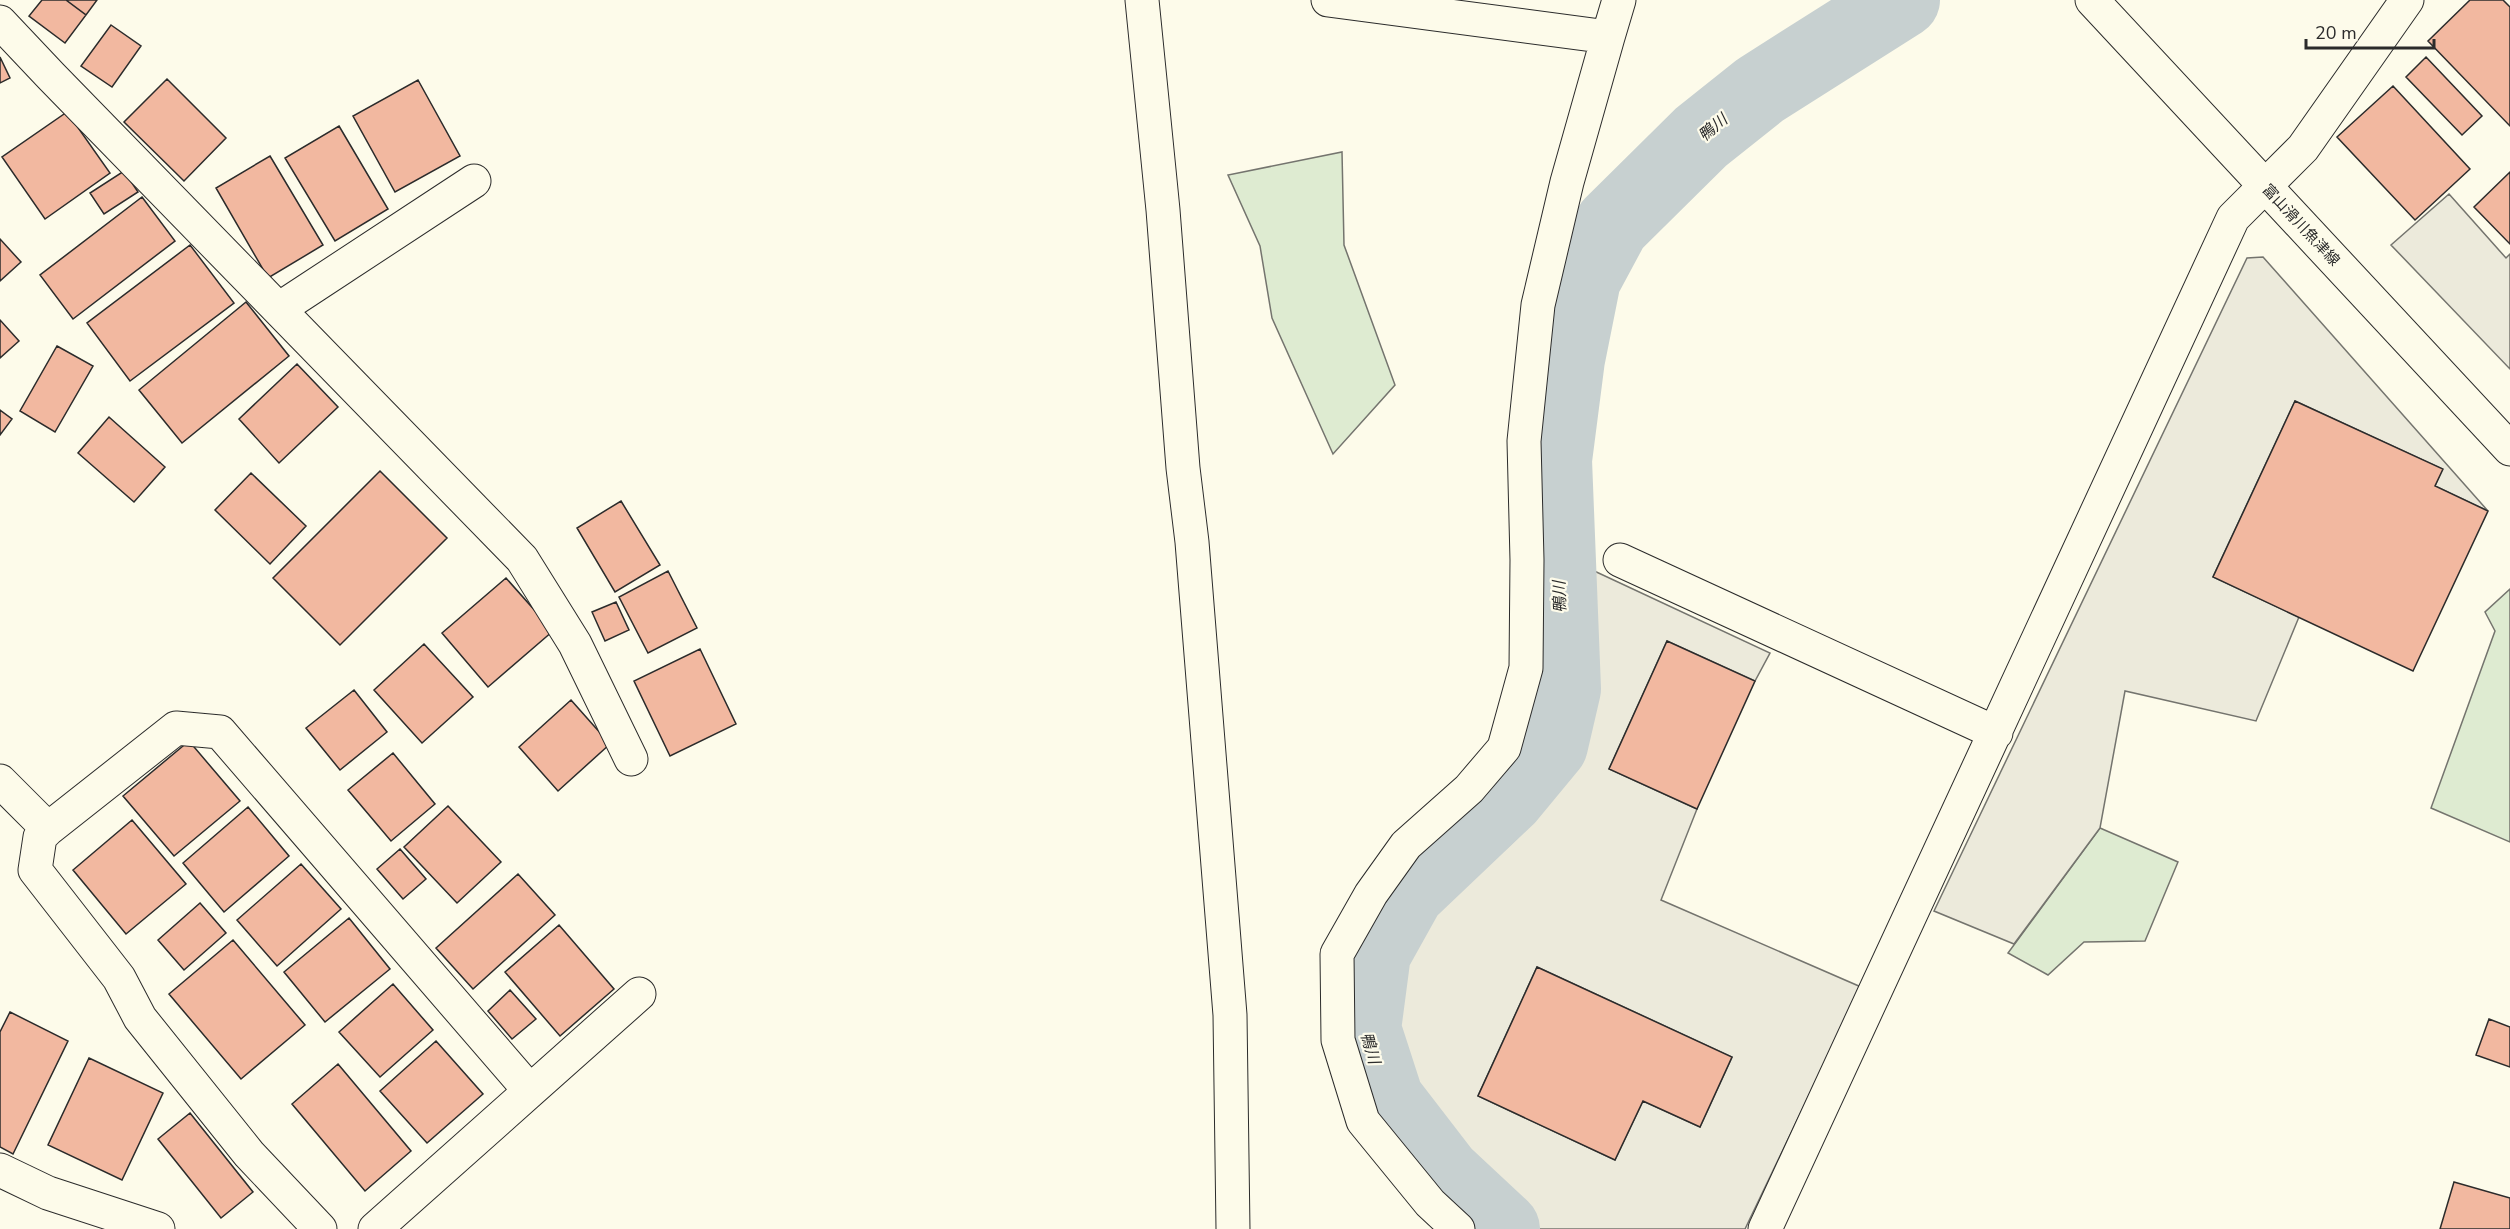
<svg xmlns="http://www.w3.org/2000/svg" width="2510" height="1229" viewBox="0 0 2510 1229" font-family="'Nunito Sans','Noto Sans JP',sans-serif">
<style>
.green{fill:#deebd1;stroke:#74746e;stroke-width:1.5}
.parking{fill:#eceadb;stroke:#74746e;stroke-width:1.5;fill-rule:evenodd}
.lines{fill:none;stroke-linecap:round;stroke-linejoin:round}
.river{stroke:#c7d0d0;stroke-width:76}
.building{fill:#f2b8a0;stroke:#2b2b2b;stroke-width:1.5}
.minor-casing{stroke:#2b2b2b;stroke-width:35}
.major-casing{stroke:#2b2b2b;stroke-width:35}
.minor{stroke:#fdfbea;stroke-width:33}
.major{stroke:#fdfbea;stroke-width:33}
.labels{text-anchor:middle;dominant-baseline:central;stroke-width:4.5;stroke-linejoin:round;paint-order:stroke}
.street-label{font-size:15px;fill:#2b2b2b;stroke:#fdfbea}
.water-label{font-size:16px;font-style:italic;fill:#2b2b2b;stroke:#fdfbea}
</style>
<rect width="100%" height="100%" fill="#fdfbea"/>
<path class="green" d="M1342,152L1344,245L1395,385L1333,454L1272,318L1260,246L1228,175Z
M2510,589V842L2431,808L2495,631L2485,612Z
M2100,828L2178,862L2145,941L2084,942L2048,975L2008,953Z"/>
<path class="parking" d="M2449,194L2506,258L2510,254V369L2391,245Z
M2263,257L2488,511L2435,486L2442,469L2295,401L2213,577L2299,617L2256,721L2125,691L2100,828L2014,944L1934,911L2247,258Z
M1575,562L1770,653L1755,681L1667,641L1609,769L1697,809L1661,900L1861,987L1745,1229H1539L1414,1105L1390,1011L1418,930L1518,837L1574,723L1580,677ZM1537,967L1732,1057L1700,1127L1643,1101L1615,1160L1478,1096Z"/>
<g class="lines">
<path class="river" d="M1502,1229L1443,1174L1386,1100L1363,1029L1373,953L1407,892L1507,797L1550,745L1563,689L1554,460L1567,359L1583,279L1612,225L1701,137L1760,90L1902,0"/>
</g>
<path class="building" d="M42,0H66L86,15L65,43L29,16Z
M66,0H97L86,15Z
M2470,0H2503L2510,7V126L2428,41Z
M111,25L141,46L112,87L81,66Z
M0,57L10,78L0,83Z
M2426,57L2482,116L2462,135L2406,77Z
M167,79L226,138L184,181L124,122Z
M418,80L460,156L395,192L353,116Z
M2393,86L2470,169L2415,220L2337,137Z
M67,112L110,173L45,219L2,157Z
M339,126L388,209L335,241L285,158Z
M270,156L323,245L268,278L216,188Z
M124,171L138,192L104,214L90,193Z
M2510,172V244L2474,207Z
M142,197L175,241L73,319L40,275Z
M0,239L21,262L0,281Z
M190,245L234,303L130,381L87,323Z
M246,302L289,356L182,443L139,390Z
M0,320L19,341L0,358Z
M57,346L93,366L55,432L20,411Z
M297,364L338,407L279,463L239,419Z
M2295,401L2443,469L2435,486L2488,511L2413,671L2213,577Z
M0,410L12,419L0,435Z
M109,417L165,467L134,502L78,453Z
M380,471L447,538L340,645L273,578Z
M251,473L306,526L270,564L215,510Z
M621,501L660,565L615,592L577,528Z
M668,571L697,628L648,653L619,597Z
M506,578L553,631L488,687L442,633Z
M616,602L629,630L605,641L592,612Z
M1667,641L1755,681L1697,809L1609,769Z
M424,644L473,697L422,743L374,690Z
M700,649L736,724L670,756L634,681Z
M354,690L387,732L340,770L306,728Z
M571,700L610,744L558,791L519,747Z
M189,741L240,801L174,856L123,796Z
M393,753L435,804L391,841L348,790Z
M448,806L501,862L457,903L404,847Z
M248,807L289,856L224,912L183,863Z
M132,820L186,884L126,934L73,870Z
M400,849L426,879L403,899L377,869Z
M301,864L341,909L277,966L237,920Z
M518,874L555,915L473,989L436,948Z
M200,903L226,933L184,970L158,940Z
M349,918L390,969L325,1022L284,972Z
M559,925L614,989L560,1036L505,972Z
M233,940L305,1025L241,1079L169,994Z
M1537,967L1732,1057L1700,1127L1643,1101L1615,1160L1478,1096Z
M393,984L433,1030L380,1077L339,1032Z
M510,990L536,1019L512,1039L488,1011Z
M10,1012L68,1041L13,1154L0,1147V1032Z
M2489,1019L2510,1027V1067L2476,1055Z
M436,1041L483,1094L427,1143L380,1091Z
M89,1058L163,1093L122,1180L48,1145Z
M338,1064L411,1151L365,1191L292,1104Z
M190,1113L253,1192L221,1218L158,1139Z
M2454,1182L2510,1198V1229H2440Z"/>
<g class="lines">
<g class="minor-casing">
<path id="minor" d="M1142,0L1163,210L1183,468L1192,542L1230,1015L1233,1229
M1328,0L1608,37L1619,0
M0,22L51,76L522,559L575,644L631,759
M279,309L474,181
M1620,560L1996,733
M0,781L48,829L40,837L35,870L119,978L140,1018L249,1154L320,1229
M48,829L176,728L220,732L530,1091L375,1229
M530,1091L639,994
M0,1170L48,1193L158,1229
M1458,1229L1430,1203L1363,1121L1338,1040L1337,954L1371,894L1406,845L1469,789L1504,748L1526,668L1527,560L1524,441L1538,305L1567,182L1608,37
M1765,1229L2233,218L2303,148L2407,0"/>
</g>
<g class="major-casing">
<path id="major" d="M2092,0L2510,449"/>
</g>
<use href="#minor" class="minor"/>
<use href="#major" class="major"/>
</g>
<g class="labels">
<g class="street-label">
<text transform="translate(2301 225) rotate(47)">富山滑川魚津線</text>
</g>
<g class="water-label">
<text transform="translate(1713 128) rotate(-40)">鴨川</text>
<text transform="translate(1560 597) rotate(-92)">鴨川</text>
<text transform="translate(1370 1048) rotate(74)">鴨川</text>
</g>
</g>
<path d="M2306 39v9h128v-9" fill="none" stroke="#2b2b2b" stroke-width="3"/>
<text x="2315" y="39" font-size="18" fill="#2b2b2b" stroke="#fdfbea" stroke-width="4.5" paint-order="stroke">20 m</text>
</svg>
